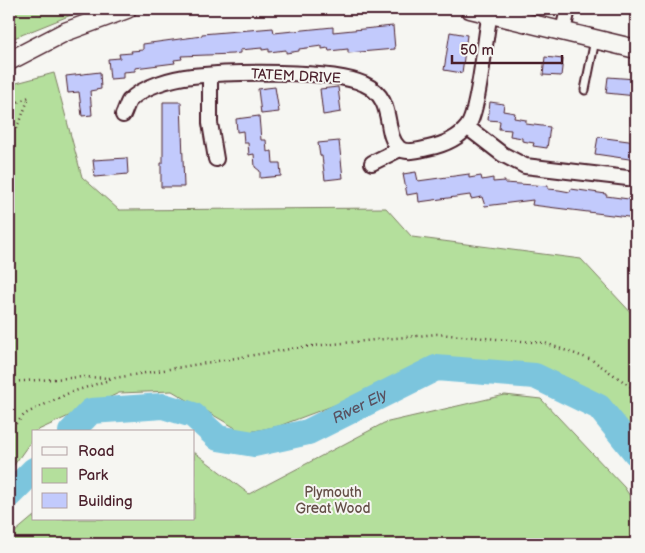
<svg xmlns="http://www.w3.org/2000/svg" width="645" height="553" viewBox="0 0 645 553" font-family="'Balsamiq Sans',sans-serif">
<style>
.green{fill:#b4df9c;stroke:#7f7f64}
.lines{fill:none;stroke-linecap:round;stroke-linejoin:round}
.river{stroke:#7cc5dd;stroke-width:26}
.building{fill:#c2cafc;stroke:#4a1f2b}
.service-casing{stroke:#4a1f2b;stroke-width:11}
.minor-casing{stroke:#4a1f2b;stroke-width:18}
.tertiary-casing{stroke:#4a1f2b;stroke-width:21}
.path{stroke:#4a1f2b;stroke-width:2.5;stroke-dasharray:1 4;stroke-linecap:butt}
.service{stroke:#f6f6f2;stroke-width:7}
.minor{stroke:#f6f6f2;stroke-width:14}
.tertiary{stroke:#f6f6f2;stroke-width:18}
.labels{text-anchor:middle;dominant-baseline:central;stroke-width:4;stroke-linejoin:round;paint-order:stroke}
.street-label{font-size:14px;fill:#4a1f2b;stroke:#f6f6f2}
.park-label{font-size:14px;fill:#644f47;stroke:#f6f6f2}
.water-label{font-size:15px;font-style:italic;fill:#595160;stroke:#f6f6f2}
</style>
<rect width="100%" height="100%" fill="#f6f6f2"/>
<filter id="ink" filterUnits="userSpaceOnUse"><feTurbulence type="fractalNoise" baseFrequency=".02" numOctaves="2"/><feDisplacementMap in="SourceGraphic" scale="10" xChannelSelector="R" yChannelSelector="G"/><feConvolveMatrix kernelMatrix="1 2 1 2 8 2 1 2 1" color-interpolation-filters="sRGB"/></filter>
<g filter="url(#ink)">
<path class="green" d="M9,9H86L9,40Z
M54,73L82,177L119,210L386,208L412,237L581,259L636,318V449L613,426L576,382L537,365L488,369L455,362L409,377L279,426L244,433L172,391L119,393L34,432V437L9,472V85Z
M505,395L541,399L624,487L636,505V544H9V537L34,516V519H194V452L249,494L384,423Z"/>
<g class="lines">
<g class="river">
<path id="s1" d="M71,432L91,411L163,406L193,415L218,438L254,444L308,432L436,368L535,376L599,407L636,453"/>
<path d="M9,495L34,470"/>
</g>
</g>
<path class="building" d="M393,26L395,49L348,53V49L329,51L328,48L322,49V46L299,49V51L286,53V50L269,52V49L262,50V48L240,50V53L233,54L181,56L182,59L174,60L175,63L135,68V71L123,72V78L110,79L108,59L120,58L119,54L132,53L131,51L143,50V44L202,36V34L273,28L274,33L333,27V32Z
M450,32L467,35L462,73L444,70Z
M545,57L563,59L561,76L543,75Z
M100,72L101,89L90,91L92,115L82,116L79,92L68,93L66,76Z
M608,77L636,79V96L606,93Z
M275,87L279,112L261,114L258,89Z
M338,87L341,112L323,115L320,89Z
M163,102H181L184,187H161V163H163Z
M490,102L504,104L503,111L515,113L514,118L526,120V124L550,127L547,148L533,146L534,143L522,141V138L510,136L511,130L499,129L500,121L488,120Z
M259,116L261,140H266L267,152L272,151L273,163H280L281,176L260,178V171L255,167L254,154L249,155L248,143H244L243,131L237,132L236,119Z
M598,137L636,142V160L595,154Z
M339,141L343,178L325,180L322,156H320L318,143Z
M127,158L128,174L95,177L93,160Z
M416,172L418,181L469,174V178L481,176L482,180L493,178V182L505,181V183L548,186V189L559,190L570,192L571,189L606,194V196L636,200V218L532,205L533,200L485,206L482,197L471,199L470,195L419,202L418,193L407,195L403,174Z"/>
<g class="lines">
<g class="service-casing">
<path id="service" d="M585,90L595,40"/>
</g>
<g class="minor-casing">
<path id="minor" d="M563,31L568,9
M210,75V123L216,159
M123,115C125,111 127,104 129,101C143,86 173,78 192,76C228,72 333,69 364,84C397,99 382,133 399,148C406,154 419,150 428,148C442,145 458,139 467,127C479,113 485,36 490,13
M467,127L502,154L525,166L636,179
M372,163L400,149"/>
</g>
<g class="tertiary-casing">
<path id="tertiary" d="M470,9L636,49
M9,61L65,32L127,9"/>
</g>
<path class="path" d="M9,27L16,41
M9,106L29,97L21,119L9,141
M9,382L83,377L112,378
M9,431L25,414L69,393L115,378L302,347L437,334L545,343L592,360L636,390"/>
<use href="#service" class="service"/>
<use href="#minor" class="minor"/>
<use href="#tertiary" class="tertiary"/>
</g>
</g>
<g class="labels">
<g class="street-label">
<text transform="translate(296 76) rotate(3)">TATEM DRIVE</text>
</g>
<g class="park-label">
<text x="333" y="492">Plymouth<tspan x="333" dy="16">Great Wood</tspan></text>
</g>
<g class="water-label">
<text stroke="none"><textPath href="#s1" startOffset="316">River Ely</textPath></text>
</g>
</g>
<rect width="645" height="553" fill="none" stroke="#f6f6f2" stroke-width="30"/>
<rect x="15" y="15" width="615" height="523" fill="none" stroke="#4a1f2b" stroke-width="2" filter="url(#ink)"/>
<rect x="32" y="430" width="162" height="90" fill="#f6f6f2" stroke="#b1a0a2"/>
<rect x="42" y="447" width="25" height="8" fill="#f6f6f2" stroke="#b1a0a2"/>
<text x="78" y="456" font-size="15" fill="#4a1f2b">Road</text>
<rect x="42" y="468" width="25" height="15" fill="#b4df9c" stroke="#b1a0a2"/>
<text x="78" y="480" font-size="15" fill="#4a1f2b">Park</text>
<rect x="42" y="493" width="25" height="15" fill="#c2cafc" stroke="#b1a0a2"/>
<text x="78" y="506" font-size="15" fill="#4a1f2b">Building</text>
<path d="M452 55v8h110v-8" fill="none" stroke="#4a1f2b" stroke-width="2.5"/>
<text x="460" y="55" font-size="15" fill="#4a1f2b" stroke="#f6f6f2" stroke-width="4" paint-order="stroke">50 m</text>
</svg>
